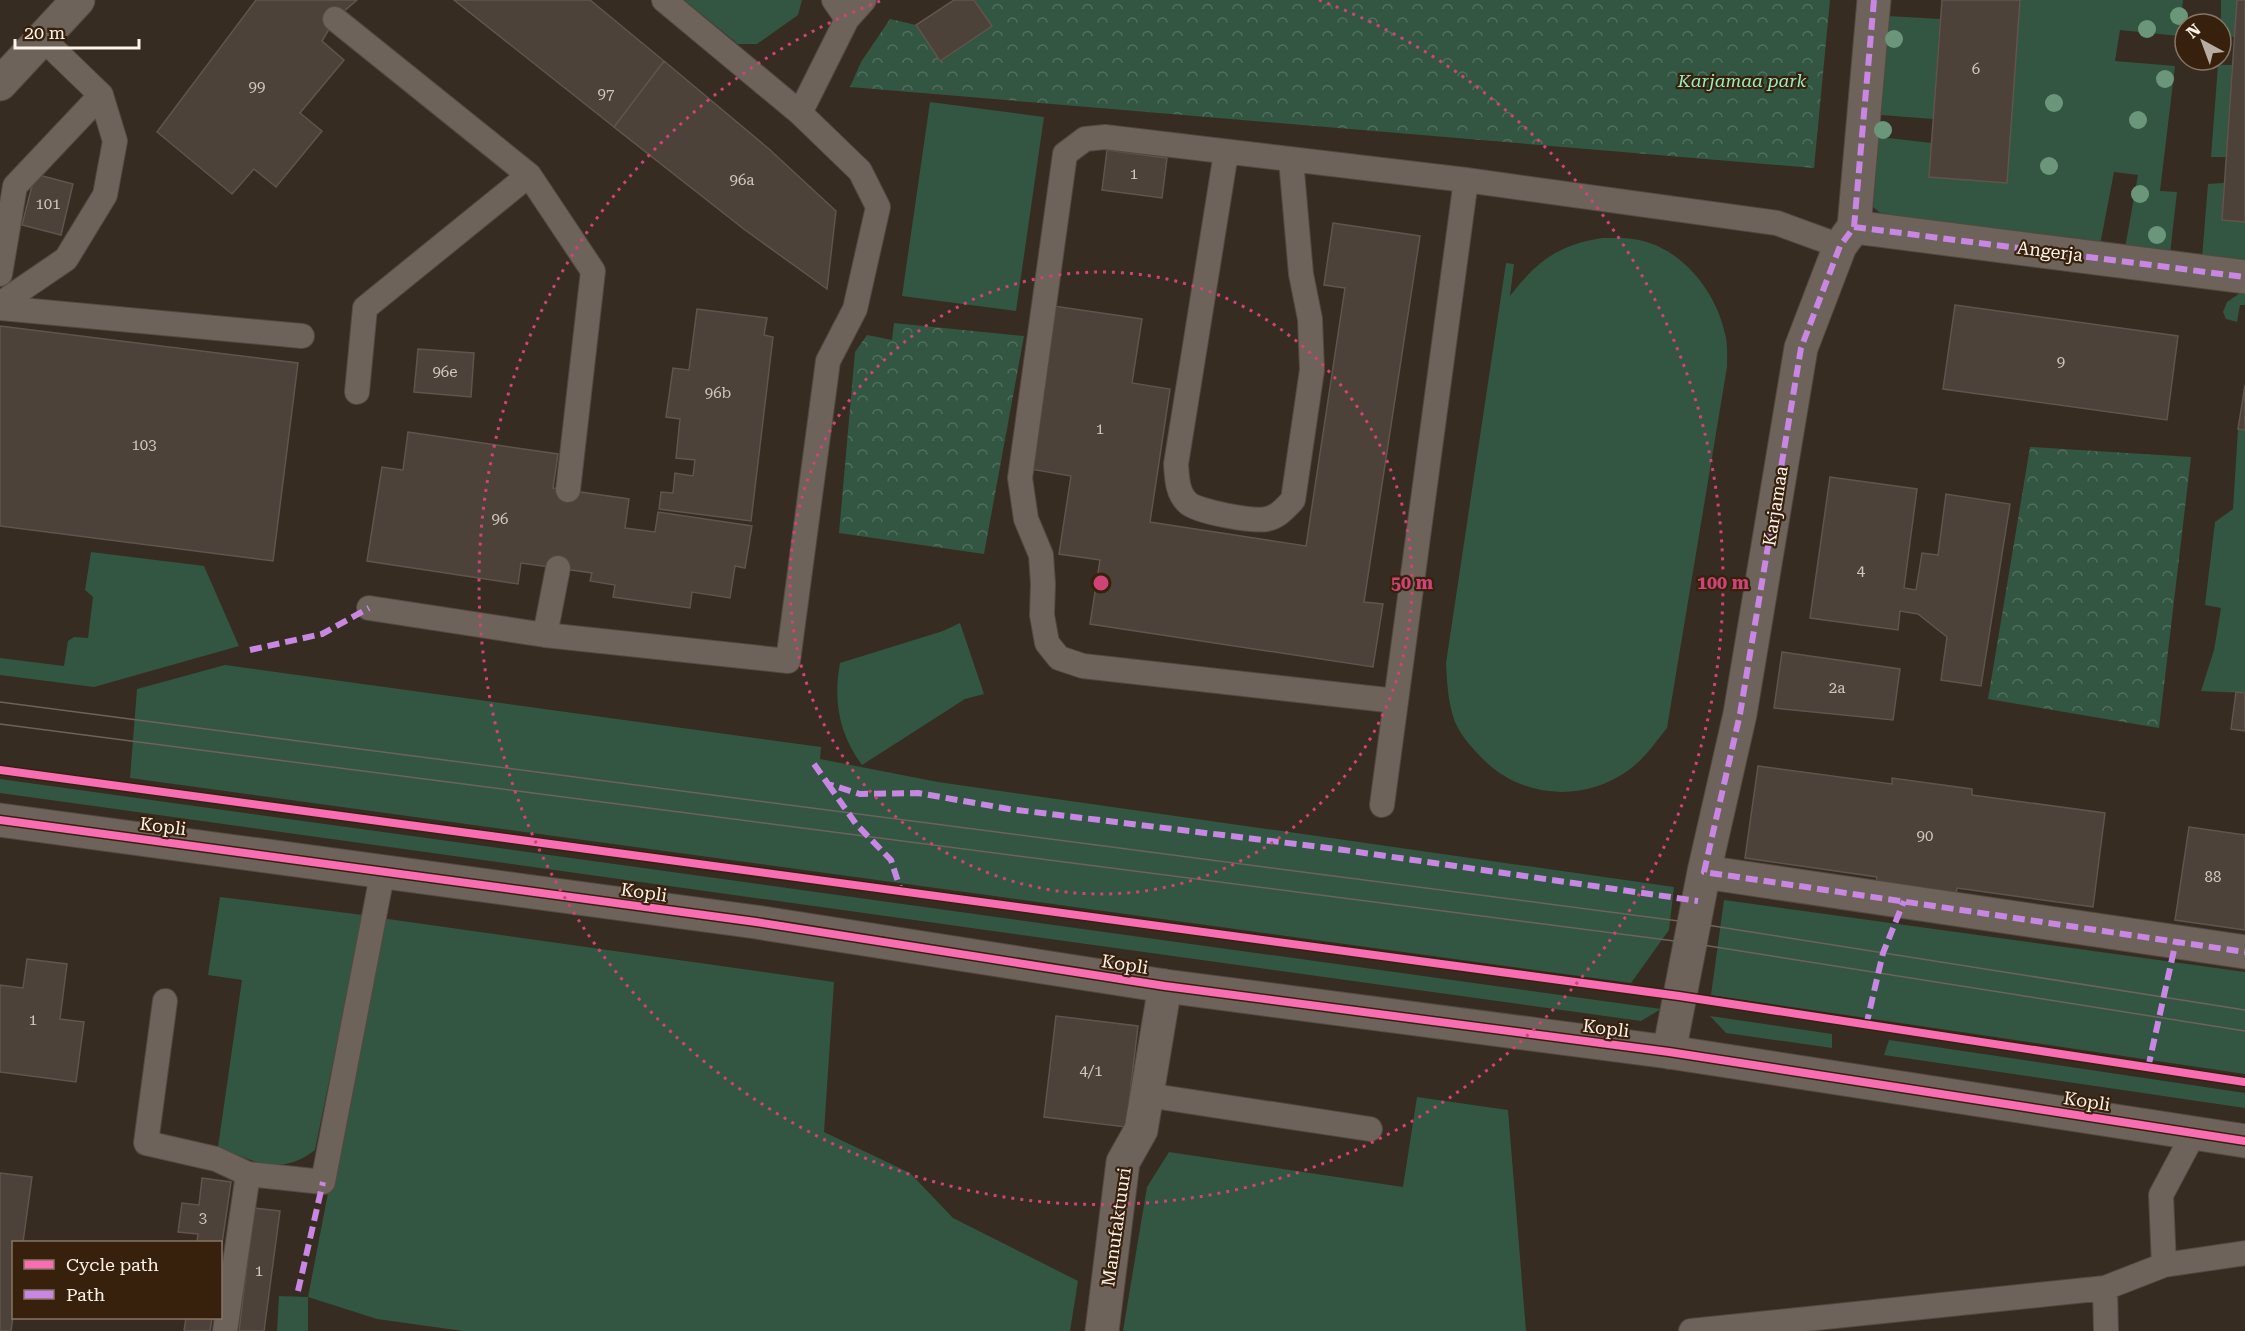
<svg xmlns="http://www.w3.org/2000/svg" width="2245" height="1331" viewBox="0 0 2245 1331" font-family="'Roboto Serif',serif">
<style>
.green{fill:#325642}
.park{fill:url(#park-crowns)}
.building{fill:#4c4239;stroke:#60554c;stroke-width:1.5}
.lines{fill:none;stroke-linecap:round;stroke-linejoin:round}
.service-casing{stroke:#534940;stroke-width:26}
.minor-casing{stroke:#534940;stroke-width:35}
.tertiary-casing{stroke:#534940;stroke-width:35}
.service{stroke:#6d635b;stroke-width:24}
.minor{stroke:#6d635b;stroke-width:33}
.tertiary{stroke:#6d635b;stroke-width:33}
.tram{stroke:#6d635c;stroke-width:1.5}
.quiet{stroke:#c787e3;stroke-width:6;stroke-dasharray:12 6;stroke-linecap:butt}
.cycleway-casing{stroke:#37210d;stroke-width:11}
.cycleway{stroke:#f96db3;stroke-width:8}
.tree{fill:#6c9679}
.ring{fill:none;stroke:#ce4477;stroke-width:3;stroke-dasharray:3 6}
.labels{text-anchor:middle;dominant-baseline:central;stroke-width:4.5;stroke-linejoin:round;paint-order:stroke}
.number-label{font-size:15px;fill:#d2c6bd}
.park-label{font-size:18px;font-style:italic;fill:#98edc1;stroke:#37210d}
.street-label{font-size:18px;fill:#fef2e9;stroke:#37210d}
.centre{fill:#ce4477;stroke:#37210d;stroke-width:3}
.ring-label{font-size:18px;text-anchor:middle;font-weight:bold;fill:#ce4477;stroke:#37210d;stroke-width:4.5;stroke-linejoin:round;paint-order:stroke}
</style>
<defs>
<pattern id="park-crowns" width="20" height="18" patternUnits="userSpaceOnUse" patternTransform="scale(1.5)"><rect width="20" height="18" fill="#325642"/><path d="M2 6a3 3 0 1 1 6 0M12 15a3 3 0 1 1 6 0" fill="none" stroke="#516f5d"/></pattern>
</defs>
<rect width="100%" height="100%" fill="#372c21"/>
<path class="green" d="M684,0H802L798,15L757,44H738Z
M2020,0H2183L2179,36L2120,30L2115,61L2175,66L2160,191L2177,192L2170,254L2125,248L2138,175L2114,172L2100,245L1885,217L1873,207L1879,137L1932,143L1930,177L2007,182Z
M2221,0H2237L2235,37L2221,36Z
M1888,16L1940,19L1933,119L1881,115Z
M2218,65H2232L2226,157H2211Z
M930,102L1044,117L1016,311L902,296Z
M2224,183L2222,220L2245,222V265L2202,258L2208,184Z
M1602,238C1615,238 1630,237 1643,241C1684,251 1717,294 1725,334C1728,344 1727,356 1727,367L1667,728C1655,743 1645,758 1630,769C1586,802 1525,799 1486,762C1474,750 1462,738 1455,722C1448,703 1447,683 1446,663L1506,263L1514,264L1510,296C1537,261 1558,245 1602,238Z
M2243,291H2245V305H2240L2237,322L2226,319L2223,312L2227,302Z
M2238,429L2245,430V693L2201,691L2214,650L2221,608L2205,605L2215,522L2233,509Z
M91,552L204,566L239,646L94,687L0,675V658L64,666L68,641L74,637L88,638L93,597L85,590Z
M960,623L984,694L965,699L862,765C839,734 833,701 840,663L943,631Z
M225,665L821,747L820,759L938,782L1674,887L1669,930L1631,983L130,778L137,689Z
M0,779L1661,1009L1641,1021L0,793Z
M220,897L363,915L315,1150C280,1177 255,1162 218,1147L242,980L208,975Z
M1724,900L2245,972V1074L1711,995Z
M381,918L834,982L824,1132L910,1173L953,1218L1078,1281L1070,1331H463L377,1319L308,1297V1331H277L279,1296L308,1297Z
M1710,1016L1832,1034V1048L1726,1033Z
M1889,1040L2245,1093V1108L1884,1055Z
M1417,1097L1508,1110L1526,1331H1123L1147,1187L1169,1152L1403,1187Z"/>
<path class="park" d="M975,0H1830L1814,168L850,87L861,62L890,19L916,25L941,61L992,26Z
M894,323L1024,336L984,554L839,533L855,352L867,335L892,340Z
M2030,447L2191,457L2159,728L1988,699Z"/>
<path class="building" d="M256,0H357L335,19L322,41L344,60L300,113L322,131L276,187L254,169L232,194L157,132Z
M454,0H590L664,61L614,127Z
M954,0H974L992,26L940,61L916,25Z
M1942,0H2020L2007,183L1929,177Z
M2237,0H2245V222L2222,220Z
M664,61L769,149L836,211L827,289L745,230L614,127Z
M1107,150L1167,158L1162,198L1102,190Z
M35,174L73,184L61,235L22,225Z
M1333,223L1420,236L1364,602L1383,604L1373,667L1090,624L1100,560L1059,554L1071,476L1030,469L1054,306L1142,319L1132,383L1170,389L1150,522L1306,546L1345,288L1324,285Z
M1955,305L2178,336L2167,420L1943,389Z
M697,309L767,318L764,335L773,337L751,521L659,509L661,492L673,493L675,473L693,476L695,460L676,458L680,419L666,417L673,368L689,370Z
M0,326L298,363L273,561L0,526Z
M418,349L474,353L471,397L414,392Z
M2245,385V430L2238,429Z
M408,432L558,454L553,488L629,499L625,528L655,532L658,512L752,526L745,568L735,566L730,598L692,592L690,608L613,597L615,585L590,581L592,573L521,563L518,584L367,561L382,467L403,470Z
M1830,477L1917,489L1904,588L1916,590L1922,553L1938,555L1946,494L2010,504L1981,686L1941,680L1947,637L1918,614L1900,611L1898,630L1810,618Z
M1782,652L1900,669L1893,720L1774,708Z
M2236,692L2245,693V731L2231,729Z
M1758,766L1892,784V778L1972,789V795L2105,813L2093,907L1957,888L1956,894L1876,883L1877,877L1745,858Z
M2189,827L2245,835V930L2175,920Z
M27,959L67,964L60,1019L84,1022L76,1082L0,1072V985L23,988Z
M1056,1016L1138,1026L1126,1127L1044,1117Z
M0,1173L32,1177L23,1242H14V1310L11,1331H0Z
M202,1178L231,1182L220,1257V1242H197L198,1234L178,1232L182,1203L199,1205Z
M254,1208L280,1211L264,1331H239Z
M186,1318H212L210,1331H184Z"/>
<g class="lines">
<g class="service-casing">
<path id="service" d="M834,0L847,19
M335,19L529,175L593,271L568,490
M800,113L847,19L864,0
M1226,153L1176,464C1177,478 1177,493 1188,503C1198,512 1254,522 1267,519C1279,516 1284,509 1293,500L1312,370L1310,319L1301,274L1291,160
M0,274L15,186L101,95
M0,304L66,259L105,195L115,141L101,95L42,38
M0,308L302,336
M357,392L365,308L529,175
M369,608L545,635L558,568
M545,635L788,661L828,361L855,309L878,207L860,171L800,113L664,0
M1396,701L1083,666L1059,658L1047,643L1042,615L1043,584L1041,555L1026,519L1020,478L1065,154L1085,139L1105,137L1466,180L1777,223L1840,246
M1382,805L1466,180
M165,1001L146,1143L216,1159L248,1174L323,1182L383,870
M1147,1095L1370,1129
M2164,1265L2161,1195L2194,1133
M2105,1288L2106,1331
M225,1331L248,1174
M1691,1331L2105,1288L2164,1265L2245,1253"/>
</g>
<g class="minor-casing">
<path id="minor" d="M1854,227L2245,277
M1704,872L2245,952
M1669,1052L1704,872L1740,714L1801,348L1840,246L1854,227L1874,0
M1102,1331L1123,1162L1141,1130L1165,986"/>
</g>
<g class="tertiary-casing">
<path id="tertiary" d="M0,84L78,0
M0,820L756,922L1165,986L1669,1052L2245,1141"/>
</g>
<use href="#service" class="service"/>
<use href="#minor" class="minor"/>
<use href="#tertiary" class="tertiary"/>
<path class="tram" d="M0,702L1694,923L2245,1010
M0,724L1690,943L2245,1031"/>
<path class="quiet" d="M1874,0L1854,227L1840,246L1801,348L1740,714L1704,872L2245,952
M1854,227L2245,277
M250,650L322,634L369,608
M814,764L828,784L860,794L918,793L1009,809L1337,849L1698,901
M828,784L856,824L891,860L901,891
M1866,1026L1883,953L1904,901
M2148,1068L2176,941
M298,1291L323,1182"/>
<g class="cycleway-casing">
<path id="cycleway" d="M0,770L1679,996L2245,1082
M0,820L756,922L1165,986L1669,1052L2245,1141"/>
</g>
<use href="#cycleway" class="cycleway"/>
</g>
<g class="tree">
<circle cx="2179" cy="16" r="9"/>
<circle cx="2147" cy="29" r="9"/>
<circle cx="1894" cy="39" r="9"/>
<circle cx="2165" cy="79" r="9"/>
<circle cx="2054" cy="103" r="9"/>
<circle cx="2138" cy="120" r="9"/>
<circle cx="1883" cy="130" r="9"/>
<circle cx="2049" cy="166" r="9"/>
<circle cx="2140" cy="194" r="9"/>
<circle cx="2157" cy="235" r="9"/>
</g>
<g class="ring">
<circle cx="1101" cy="583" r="311"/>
<path d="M1319 0A622 622 0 1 1 883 0"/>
</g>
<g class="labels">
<g class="number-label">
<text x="1976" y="69">6</text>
<text x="257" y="87">99</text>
<text x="606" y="94">97</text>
<text x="1134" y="174">1</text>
<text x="742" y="180">96a</text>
<text x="48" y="204">101</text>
<text x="2061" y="362">9</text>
<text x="445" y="372">96e</text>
<text x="718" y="393">96b</text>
<text x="1100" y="429">1</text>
<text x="144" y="445">103</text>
<text x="500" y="519">96</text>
<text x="1861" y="571">4</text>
<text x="1837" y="688">2a</text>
<text x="1925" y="836">90</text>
<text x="2213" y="877">88</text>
<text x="33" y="1020">1</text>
<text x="1091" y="1071">4/1</text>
<text x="203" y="1218">3</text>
<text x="259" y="1271">1</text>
</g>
<g class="park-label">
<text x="1742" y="80">Karjamaa park</text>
</g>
<g class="street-label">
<text transform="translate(2050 251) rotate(7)">Angerja</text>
<text transform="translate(1775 506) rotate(-81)">Karjamaa</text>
<text transform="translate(163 826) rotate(7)">Kopli</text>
<text transform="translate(644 892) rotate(8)">Kopli</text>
<text transform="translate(1125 964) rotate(9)">Kopli</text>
<text transform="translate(1606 1028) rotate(7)">Kopli</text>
<text transform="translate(2087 1101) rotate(9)">Kopli</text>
<text transform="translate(1116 1227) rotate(-82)">Manufaktuuri</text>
</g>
</g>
<circle cx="1101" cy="583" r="9" class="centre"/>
<g class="ring-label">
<text x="1412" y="589">50 m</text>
<text x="1723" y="589">100 m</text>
</g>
<rect x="12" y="1241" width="210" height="78" fill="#37210d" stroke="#877565" stroke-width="1.5"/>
<rect x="24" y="1260" width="30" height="9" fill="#f96db3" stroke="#877565" stroke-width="1.5"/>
<text x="66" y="1271" font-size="18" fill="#fef2e9">Cycle path</text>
<rect x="24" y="1290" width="30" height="9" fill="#c787e3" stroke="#877565" stroke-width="1.5"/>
<text x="66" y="1301" font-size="18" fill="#fef2e9">Path</text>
<g transform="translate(2203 42) rotate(319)"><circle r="28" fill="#37210d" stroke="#877565" stroke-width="1.5"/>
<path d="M0-4.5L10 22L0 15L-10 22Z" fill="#b8ada3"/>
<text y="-9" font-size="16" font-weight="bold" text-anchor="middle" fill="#fef2e9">N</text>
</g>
<path d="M15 39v9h124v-9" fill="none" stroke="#fef2e9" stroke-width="3"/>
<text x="24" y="39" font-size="18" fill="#fef2e9" stroke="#37210d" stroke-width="4.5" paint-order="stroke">20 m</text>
</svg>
